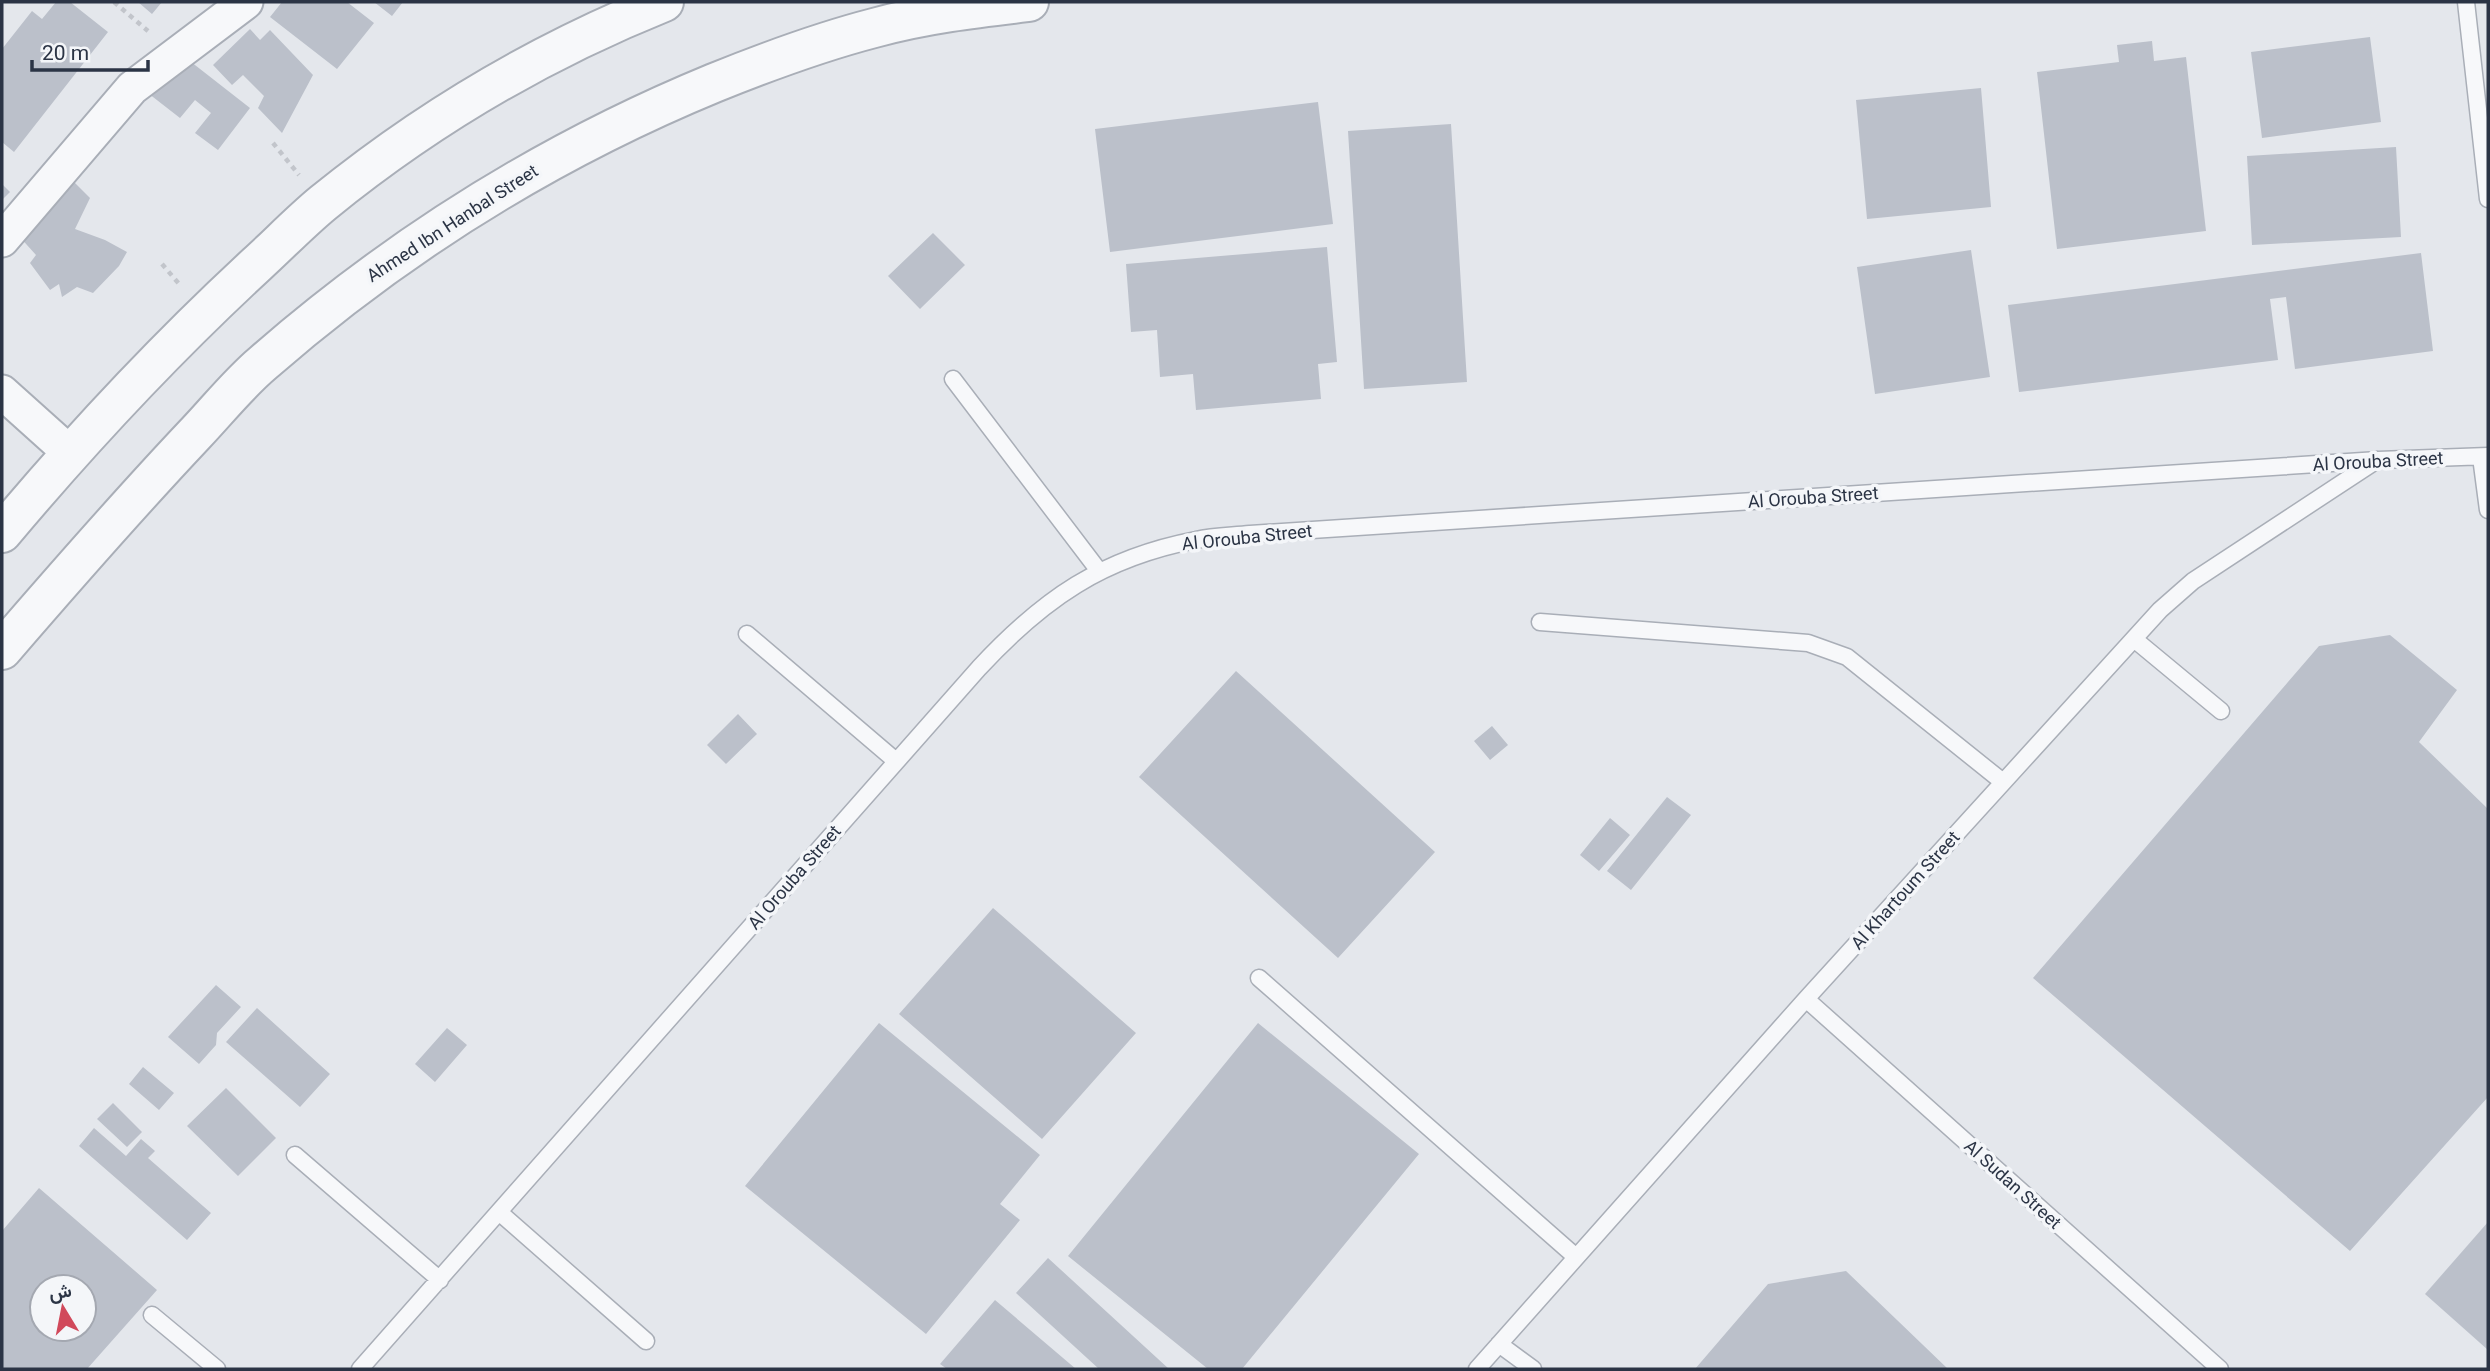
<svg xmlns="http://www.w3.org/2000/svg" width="2490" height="1371" viewBox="0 0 2490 1371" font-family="Roboto,Vazirmatn,sans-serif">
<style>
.building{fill:#bbc0ca;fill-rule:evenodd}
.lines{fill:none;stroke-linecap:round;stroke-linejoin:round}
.service-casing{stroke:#a9aeb7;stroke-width:19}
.minor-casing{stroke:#a9aeb7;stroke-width:37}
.tertiary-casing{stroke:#a9aeb7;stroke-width:42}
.path{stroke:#c2c5cb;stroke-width:4.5;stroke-dasharray:5 5;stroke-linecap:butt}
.service{stroke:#f7f8fa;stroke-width:16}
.minor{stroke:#f7f8fa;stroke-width:33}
.tertiary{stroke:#f7f8fa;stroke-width:38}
.labels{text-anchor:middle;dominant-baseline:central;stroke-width:7;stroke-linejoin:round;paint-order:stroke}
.street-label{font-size:18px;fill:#2b3445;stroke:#f4f6f9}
</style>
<rect width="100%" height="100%" fill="#e4e7ec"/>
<path class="building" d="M56,2H70L108,32L14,152L2,142V49L32,11L42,19Z
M138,2H162L152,14Z
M282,2H347L374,23L337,69L270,17Z
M374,2H403L392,16Z
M250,29L260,40L270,30L313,75L282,133L258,108L264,96L243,75L232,85L213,65Z
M2370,37L2381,122L2262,138L2251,52Z
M2152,41L2154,61L2186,57L2206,231L2057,249L2037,72L2119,62L2117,45Z
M186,58L250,108L218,150L195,133L211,113L195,100L180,118L144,90Z
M1981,88L1991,207L1867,219L1856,100Z
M1318,102L1333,224L1110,252L1095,129Z
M1451,124L1467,382L1364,389L1348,131Z
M2396,147L2401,237L2252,245L2247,156Z
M71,179L90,198L75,229L105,240L127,252L119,266L93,293L77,287L62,297L59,284L50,290L30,263L36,255L18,235L54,206L51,198Z
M2,184L10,192L2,200Z
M933,233L965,265L920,309L888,276Z
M1327,247L1337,362L1318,364L1321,399L1196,410L1193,374L1160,377L1157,330L1131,332L1126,264Z
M1971,250L1990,377L1875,394L1857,267Z
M2421,253L2433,351L2295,369L2286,297L2270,299L2278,360L2019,392L2008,305Z
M2390,635L2457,690L2419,742L2488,809V1097L2350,1251L2033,978L2319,646Z
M1236,671L1435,852L1338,958L1139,777Z
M738,714L757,734L726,764L707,745Z
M1492,726L1508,745L1490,760L1474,741Z
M1667,797L1691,815L1631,890L1607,871Z
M1610,818L1630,835L1599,871L1580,855Z
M993,908L1136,1033L1042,1139L899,1014Z
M216,985L241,1007L217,1033L216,1045L199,1064L168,1037Z
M257,1008L330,1074L300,1107L226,1042Z
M879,1023L1040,1155L1000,1204L1020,1220L926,1334L745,1186Z
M1258,1023L1419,1154L1242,1369H1208L1068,1256Z
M447,1028L467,1045L435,1082L415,1064Z
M143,1067L174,1093L159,1110L129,1084Z
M226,1088L276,1138L238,1176L187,1126Z
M113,1103L142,1132L127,1147L97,1119Z
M94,1128L126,1156L141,1139L155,1151L148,1158L211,1213L187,1240L79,1146Z
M39,1188L157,1290L87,1369H2V1231ZM42,1287H84V1329H42Z
M2488,1222V1350L2425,1294Z
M1048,1258L1169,1369H1099L1016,1293Z
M1846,1271L1948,1369H1695L1768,1284Z
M995,1300L1076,1369H947L940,1364Z"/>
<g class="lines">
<g class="service-casing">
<path id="service" d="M2466,2L2488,199
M953,379L1099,571
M2481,457L2488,510
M1540,622L1808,643L1847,657L2003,782
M747,634L896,761
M2134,639L2221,711
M1259,978L1576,1257
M1806,999L2220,1369
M295,1155L440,1280
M499,1212L646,1341
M152,1315L217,1369
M1499,1344L1533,1369
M360,1369L979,668C1043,599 1102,558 1196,540C1214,536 1232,536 1250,534L2378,460L2488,456
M1477,1369L1806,999L2160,610L2193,581L2377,460"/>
</g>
<g class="minor-casing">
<path id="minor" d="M2,240L132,88L246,2
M2,392L70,453"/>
</g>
<g class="tertiary-casing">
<path id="tertiary" d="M2,533C81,439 166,348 257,264C279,244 300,222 323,203C425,120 542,51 664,2
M2,650C65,577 128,505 194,435C217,411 238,384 263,363C398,245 549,151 714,83C766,62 820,42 874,28C924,14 977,8 1029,2"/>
</g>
<path class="path" d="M114,2L148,31
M273,143L299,175
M162,264L180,285"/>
<use href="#service" class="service"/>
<use href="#minor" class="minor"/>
<use href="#tertiary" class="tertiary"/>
</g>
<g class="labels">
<g class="street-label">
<text transform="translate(452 223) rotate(-33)">Ahmed Ibn Hanbal Street</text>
<text transform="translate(2378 461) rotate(-3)">Al Orouba Street</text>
<text transform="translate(1813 497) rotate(-4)">Al Orouba Street</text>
<text transform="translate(1247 537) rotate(-6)">Al Orouba Street</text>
<text transform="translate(794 877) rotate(-49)">Al Orouba Street</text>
<text transform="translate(1905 890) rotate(-48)">Al Khartoum Street</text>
<text transform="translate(2013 1184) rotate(42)">Al Sudan Street</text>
</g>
</g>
<rect width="2490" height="1371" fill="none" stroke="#2b3445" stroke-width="7"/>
<g transform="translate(63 1308) rotate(350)"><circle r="33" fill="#f4f6f9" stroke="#a4a8b1" stroke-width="2"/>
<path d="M0-5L12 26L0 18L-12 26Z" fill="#d1495b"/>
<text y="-10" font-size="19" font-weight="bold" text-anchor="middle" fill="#2b3445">ش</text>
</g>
<path d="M32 60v10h116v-10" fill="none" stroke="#2b3445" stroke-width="3.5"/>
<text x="42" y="60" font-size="21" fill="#2b3445" stroke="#f4f6f9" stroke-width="5" paint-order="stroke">20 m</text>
</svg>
